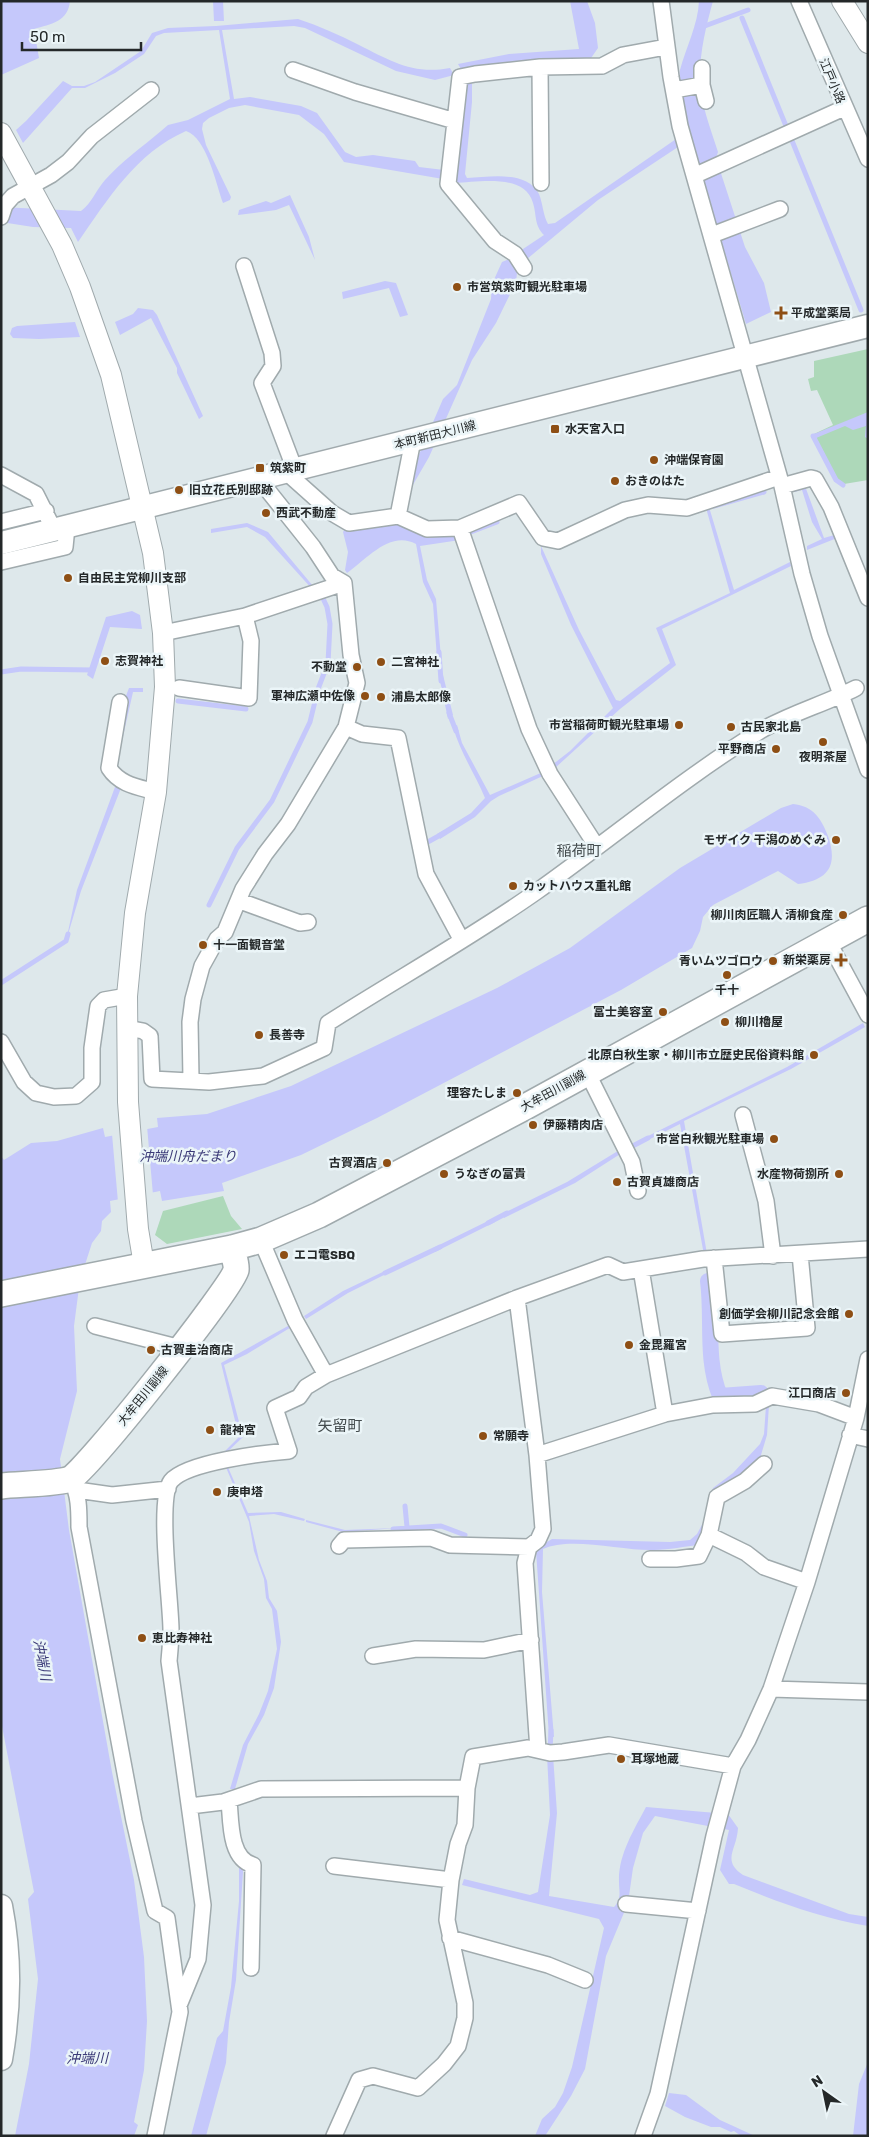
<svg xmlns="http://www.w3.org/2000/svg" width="869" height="2137" viewBox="0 0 869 2137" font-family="Rubik,'Noto Sans JP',sans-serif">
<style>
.green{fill:#add8b9}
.water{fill:#c5c8fb}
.pier{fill:#dee8eb}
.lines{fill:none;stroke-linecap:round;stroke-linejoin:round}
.stream{stroke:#c5c8fb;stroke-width:5}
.canal{stroke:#c5c8fb;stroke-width:16}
.minor-casing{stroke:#a0aaad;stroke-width:18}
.tertiary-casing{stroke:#a0aaad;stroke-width:22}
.secondary-casing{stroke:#a0aaad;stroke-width:25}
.primary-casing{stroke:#a0aaad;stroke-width:28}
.minor{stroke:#fff;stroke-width:15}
.tertiary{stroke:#fff;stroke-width:20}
.secondary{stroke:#fff;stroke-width:22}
.primary{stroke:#fff;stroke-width:25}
.poi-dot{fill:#8e4f15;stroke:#ebf5f8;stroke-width:2}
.labels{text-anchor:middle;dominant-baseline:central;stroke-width:5;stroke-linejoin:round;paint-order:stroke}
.street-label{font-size:12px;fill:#242829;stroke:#ebf5f8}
.poi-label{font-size:12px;font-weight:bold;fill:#242829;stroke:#ebf5f8;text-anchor:start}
.water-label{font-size:14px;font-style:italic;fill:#3c3b78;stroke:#ebf5f8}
.quarter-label{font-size:15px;fill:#444c4e;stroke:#ebf5f8}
</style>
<rect width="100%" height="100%" fill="#dee8eb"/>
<path class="green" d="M868,349V480L844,484L838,480L814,434L833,425L817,390L811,391L808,379L814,377V361Z
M223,1196L231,1216L242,1229L167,1244L155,1235L163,1211Z"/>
<path class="water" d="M1,1H70C68,22 51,24 34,29L39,58L1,75Z
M213,1H223L224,21H214Z
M570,1H587L595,23L598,48L589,61L472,78V102L465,174L467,178C490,177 527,170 539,194C543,204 543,215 548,224L555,223L676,139L678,147L598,200L527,259L520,251L544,235C534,225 537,216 533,203C525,173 478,182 455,183L462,71L458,64L509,54L579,49Z
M699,1H713C705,30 697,63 701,93C704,112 712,133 718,152L716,158L745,247L764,283L771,312L746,324L703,180L701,165L696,162L681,97C685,88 678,79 680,70C686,47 698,25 699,1Z
M298,19C319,26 340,35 359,45C391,61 413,75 450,68L454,75L435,80L396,71L305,28L294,26L222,30L234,99L250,97L301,106L317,113L345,152L356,157L373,155L415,161L419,167L444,170L443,179L344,162L324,134L299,115L245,105L229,108L209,118L203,123L202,129L206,145L231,197L230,200L223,203C216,184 207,138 186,131C136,153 108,199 78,242L71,228L33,227L1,222V207L81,211C92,203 96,190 105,180C121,162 142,147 161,131L168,125L188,120L230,99L219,30L164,33L156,36L144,54L115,73L85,88H72L23,143L16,130L26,121L63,81L72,86H84L95,82L141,51L152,33L168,28L216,26Z
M290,195L309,237L315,260L289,205L276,210L238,215L239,210L266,201L271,203Z
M512,258L521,271L517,273L516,282L496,323L472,360L429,457L410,490L418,457L443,399L457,385L491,299L492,284L502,262Z
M385,281L396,283L408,315L400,317L389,288L343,299L342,292Z
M138,308L153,310L157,315L203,416L199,419L177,373V368L151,318L120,335L115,322L133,314Z
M75,322L80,337L39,339L13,338L10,334L12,328L17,326Z
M868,412V439L865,437L866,426L853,430L845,426L816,438L814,434Z
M805,486L824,538L838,534L837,538L807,550V546L822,539L812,522L802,490L794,492L793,489Z
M709,507L734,590L790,562L791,566L662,629L676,665L620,709L555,768L552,765L570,751L613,708L571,625L541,554V546L579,630L616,700L620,701L670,663L656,628L730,593L706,508Z
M393,521L454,533L460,540L420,546L427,580L436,599L441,658H437L433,604L423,582L416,544C390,530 367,559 347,573L345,570L348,552L343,532L347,526Z
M247,523L268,532L313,586V590L265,537L247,527L211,533V529Z
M132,611L140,615L142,629L110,627L93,679L87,675L106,617Z
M443,675L453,715L448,719L439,676Z
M129,688H143V692H133L117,763L124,701Z
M457,725L462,743L490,795L543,772L545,775L499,796L491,801L475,817L440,839L437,834L471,813L485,798C475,774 460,752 453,727Z
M115,787L121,788L81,891L66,941L77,890Z
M793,804C813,806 821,818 828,836C838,865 829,880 798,884L778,871L713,905L703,917L700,931L692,948L621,990L377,1118L301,1155L222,1183L224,1191L162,1201L160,1191L110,1201L111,1212L102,1221L101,1231L92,1243L80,1280L74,1326L77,1391L60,1459L69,1530L112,1772L134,1880L144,1957L147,2021L144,2070L134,2122L138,2125L134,2136H15L29,2064L38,1979L28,1899L34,1892L1,1721V1156L4,1160L31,1143L57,1141L103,1128L105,1137L158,1127L157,1118L207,1114L291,1086L497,988L570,948L680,868L781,808Z
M863,1023L865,1027L791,1069L684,1121L707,1254L704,1255L680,1124L644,1142L642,1139L787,1067Z
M626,1146L628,1149L575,1183L504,1218L502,1214L567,1182Z
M494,1218L495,1222L435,1252L433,1248Z
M389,1269L390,1272L348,1293L306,1319L304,1316L343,1291Z
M297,1321L298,1323L247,1354L224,1365L243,1437L222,1457L226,1450L239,1437L221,1363Z
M708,1337H712L714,1374L722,1395L718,1396C710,1376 707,1359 708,1337Z
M769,1405L767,1435L758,1465L727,1486L700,1545C685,1546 669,1550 654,1550C623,1551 570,1536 543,1549L542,1592L554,1737L549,1736L536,1551L540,1546L552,1539L670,1542L690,1540L697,1534L704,1521L713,1488L733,1473L760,1444L764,1434L766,1406Z
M225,1465H227L248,1513L281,1512L305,1519L304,1521L274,1514L249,1516L259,1560L267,1581L269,1598L277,1611L281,1642L274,1688L264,1715L248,1744L235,1789H230L243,1745L259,1714L268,1691L277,1649L272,1609L266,1598L264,1579L254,1551L249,1522Z
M306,1520L345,1530L398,1528L343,1532L306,1522Z
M547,1755H553L557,1813L549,1896L614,1907C622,1898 619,1892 619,1882C618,1855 634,1830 646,1807L728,1814L738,1828C737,1850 721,1860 743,1875L849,1914L868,1917V1926C821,1918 778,1902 734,1884H729L720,1870L729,1830L655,1816L643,1833L633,1868L628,1903L606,1956L585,2069L571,2096L545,2136H535L542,2119L555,2107L563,2093L572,2067L604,1928L599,1919L462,1885L464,1879L530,1895L538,1892L550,1815Z
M239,1841L243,1872L236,1980L229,2022L226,2063L206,2136H191L217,2038L223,2031L231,1987L239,1901Z
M868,2062V2136H853L859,2084Z
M669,2093L686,2095L720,2120L755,2136H741L734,2131L731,2132L720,2127H711L685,2117L665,2106Z"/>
<path class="pier" d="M147,1126L153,1195L118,1202L112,1134Z"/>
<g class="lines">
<path class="stream" d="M742,18L861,310
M702,27L748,10
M815,436H813L836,480L843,485
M714,506L764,492
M463,535L497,522
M439,652L441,681
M1,672L21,669L93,670
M178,701L246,709
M449,713L456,731
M426,846V843L444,833
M209,905L237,848L272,801L310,722L318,689L328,663L330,624L327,607L320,592
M1,983L66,941L68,934
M627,1149L648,1138
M488,1223L507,1213
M385,1273L440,1247
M405,1506L407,1527
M393,1529L441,1526L465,1535
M550,1751L551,1730"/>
<path class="canal" d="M708,1281C713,1320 705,1359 720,1396L761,1393"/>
<g class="minor-casing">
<path id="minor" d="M661,1L671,77L680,126L782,486L802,574L820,636L868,770
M799,1L868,159
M540,67L541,183
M702,68V85L706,101
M293,70L355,92L455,121
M674,90L702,85
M696,175L844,108
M1,217L5,205L13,196L51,175L68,162L92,136L151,90
M712,235L780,209
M244,266L272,353L273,366L262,383L295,470
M524,268L515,254L495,241L448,184L460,77L475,74L540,67L602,66L623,55L666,47
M286,472L332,513L349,523L398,516L427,529L460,528L519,503L543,538L558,541L625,510L648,505L687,508L779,477
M1,475L36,494L54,530
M782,486L811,478L815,479L831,507L868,598
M398,516L413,440
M1,522L46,511
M460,528L529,729L550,774L597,847
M1,562L65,547L67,527
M163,633L245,616L344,583
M179,688L249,698L251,641L245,616
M120,702L109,768C120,785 138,787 156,792
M346,727L362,734L398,738L426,874L461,939
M240,901L300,923L308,922
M828,941L868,1015
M127,1028L143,1031L150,1036L152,1079L209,1082L263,1076L324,1048L328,1023C397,979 469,939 536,892C611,839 682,779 760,731C791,713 825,704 856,688
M1,1042L24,1082L36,1093L54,1097L76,1096L92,1082V1048L98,1006L104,1000L127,996
M587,1072L632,1162L638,1191
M191,1079L190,1022L193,999L202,966L217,939L225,932L243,889L265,854L288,824L346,727L357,683L351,655L344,583L332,576L313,547L258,478
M743,1115L766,1201L773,1256
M261,1240L295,1320L326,1375
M714,1258L722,1334L807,1328L800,1254
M641,1269L665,1414
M517,1298L537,1455L543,1529L538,1540L529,1547L525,1563L538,1750
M95,1326L181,1348
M850,1435L868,1439
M537,1455L665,1414L713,1405L755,1404L772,1396L819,1404L856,1418
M71,1479C79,1495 79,1509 79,1527L134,1821L155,1911L167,1918L180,2012L155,2136
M77,1490L112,1495L168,1489
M709,1535L746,1553L764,1567L807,1582
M339,1546L344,1540L431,1538L450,1545L529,1547
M650,1559H676L699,1556L709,1535L717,1497L745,1481L764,1464
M373,1656L416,1649L484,1650L531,1640
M771,1689L868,1692
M229,1800C231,1820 229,1859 253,1865L251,1968
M190,1806L223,1802L261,1789L467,1788
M334,1866L451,1880
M626,1904L698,1911
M450,1938L548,1965L585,1980
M180,2003L198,1959L203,1905L169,1661C170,1650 171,1640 171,1630C171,1603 157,1499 171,1481C187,1462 264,1453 289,1451L275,1408L299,1397L306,1387L326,1375L517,1298L608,1265L623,1272L703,1259L868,1249
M334,2136L359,2080L373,2076L418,2088L444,2064L458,2046L465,2018V2003L447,1920L451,1880L458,1844L465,1825L467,1788L473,1757L528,1748L550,1753L563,1752L609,1745L733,1766
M643,2136L658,2094L714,1836L733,1766L748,1740L771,1689L807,1582L856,1418L868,1359"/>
</g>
<g class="tertiary-casing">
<path id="tertiary" d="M842,1L868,43
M1,133L62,245L80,287L111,375L153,553L163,633L165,687L156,792L135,913L127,996L128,1102L138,1229L144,1265"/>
</g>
<g class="secondary-casing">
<path id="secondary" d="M1,543L868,326
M1,1906C11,1957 10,2008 1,2059"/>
</g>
<g class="primary-casing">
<path id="primary" d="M1,1294L232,1248L261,1240L319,1215L525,1107L868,919
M1,1486C17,1484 57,1484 70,1479C84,1474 232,1288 236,1270C237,1264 233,1254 232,1248"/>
</g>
<use href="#minor" class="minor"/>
<use href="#tertiary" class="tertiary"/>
<use href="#secondary" class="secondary"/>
<use href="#primary" class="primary"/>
</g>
<g class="poi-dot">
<circle cx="457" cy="287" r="5"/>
<path d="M778.5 305.5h5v5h5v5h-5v5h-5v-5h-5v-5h5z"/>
<rect x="550" y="424" width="10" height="10" rx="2.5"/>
<circle cx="654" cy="460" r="5"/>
<rect x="255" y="463" width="10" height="10" rx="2.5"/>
<circle cx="615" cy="481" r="5"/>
<circle cx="179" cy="490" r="5"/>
<circle cx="266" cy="513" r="5"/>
<circle cx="68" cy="578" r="5"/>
<circle cx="105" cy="661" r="5"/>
<circle cx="381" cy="662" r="5"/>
<circle cx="357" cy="667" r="5"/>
<circle cx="365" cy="696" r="5"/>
<circle cx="381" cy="697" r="5"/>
<circle cx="679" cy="725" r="5"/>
<circle cx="731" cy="727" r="5"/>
<circle cx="823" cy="742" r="5"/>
<circle cx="776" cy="749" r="5"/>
<circle cx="836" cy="840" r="5"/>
<circle cx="513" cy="886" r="5"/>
<circle cx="843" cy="915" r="5"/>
<circle cx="203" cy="945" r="5"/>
<path d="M838.5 952.5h5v5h5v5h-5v5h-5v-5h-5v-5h5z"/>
<circle cx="773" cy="961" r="5"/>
<circle cx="727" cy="975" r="5"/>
<circle cx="663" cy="1012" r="5"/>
<circle cx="725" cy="1022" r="5"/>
<circle cx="259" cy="1035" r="5"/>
<circle cx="814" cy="1055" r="5"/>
<circle cx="517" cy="1093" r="5"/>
<circle cx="533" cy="1125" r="5"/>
<circle cx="774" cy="1139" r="5"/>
<circle cx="387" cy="1163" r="5"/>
<circle cx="444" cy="1174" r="5"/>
<circle cx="839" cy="1174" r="5"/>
<circle cx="617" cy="1182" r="5"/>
<circle cx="284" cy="1255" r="5"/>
<circle cx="849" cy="1314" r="5"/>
<circle cx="629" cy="1345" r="5"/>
<circle cx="151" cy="1350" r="5"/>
<circle cx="846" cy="1393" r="5"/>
<circle cx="210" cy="1430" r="5"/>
<circle cx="483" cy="1436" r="5"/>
<circle cx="217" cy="1492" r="5"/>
<circle cx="142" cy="1638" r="5"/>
<circle cx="621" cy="1759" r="5"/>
</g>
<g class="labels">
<g class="street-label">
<text transform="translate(832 81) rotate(67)">江戸小路</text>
<text transform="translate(435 435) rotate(-14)">本町新田大川線</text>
<text transform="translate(553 1091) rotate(-29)">大牟田川副線</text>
<text transform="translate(143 1396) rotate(-51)">大牟田川副線</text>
</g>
<g class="poi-label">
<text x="467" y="287">市営筑紫町観光駐車場</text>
<text x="791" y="313">平成堂薬局</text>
<text x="565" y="429">水天宮入口</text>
<text x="664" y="460">沖端保育園</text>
<text x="270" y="468">筑紫町</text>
<text x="625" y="481">おきのはた</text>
<text x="189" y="490">旧立花氏別邸跡</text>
<text x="276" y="513">西武不動産</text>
<text x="78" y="578">自由民主党柳川支部</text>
<text x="115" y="661">志賀神社</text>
<text x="391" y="662">二宮神社</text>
<text x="347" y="667" text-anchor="end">不動堂</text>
<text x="355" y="696" text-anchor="end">軍神広瀬中佐像</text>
<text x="391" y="697">浦島太郎像</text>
<text x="669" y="725" text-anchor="end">市営稲荷町観光駐車場</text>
<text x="741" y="727">古民家北島</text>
<text x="766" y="749" text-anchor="end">平野商店</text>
<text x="823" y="757" text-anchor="middle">夜明茶屋</text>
<text x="826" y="840" text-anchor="end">モザイク 干潟のめぐみ</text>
<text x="523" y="886">カットハウス重礼館</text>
<text x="833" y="915" text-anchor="end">柳川肉匠職人 清柳食産</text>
<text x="213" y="945">十一面観音堂</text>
<text x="831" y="960" text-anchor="end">新栄薬房</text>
<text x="763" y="961" text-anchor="end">青いムツゴロウ</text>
<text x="727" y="990" text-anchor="middle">千十</text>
<text x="653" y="1012" text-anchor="end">冨士美容室</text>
<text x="735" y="1022">柳川櫓屋</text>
<text x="269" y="1035">長善寺</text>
<text x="804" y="1055" text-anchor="end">北原白秋生家・柳川市立歴史民俗資料館</text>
<text x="507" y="1093" text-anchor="end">理容たしま</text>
<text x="543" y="1125">伊藤精肉店</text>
<text x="764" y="1139" text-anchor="end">市営白秋観光駐車場</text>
<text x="377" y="1163" text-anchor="end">古賀酒店</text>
<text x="454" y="1174">うなぎの富貴</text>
<text x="829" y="1174" text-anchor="end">水産物荷捌所</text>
<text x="627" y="1182">古賀貞雄商店</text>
<text x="294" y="1255">エコ電SBQ</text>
<text x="839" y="1314" text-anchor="end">創価学会柳川記念会館</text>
<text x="639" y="1345">金毘羅宮</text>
<text x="161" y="1350">古賀圭治商店</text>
<text x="836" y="1393" text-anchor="end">江口商店</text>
<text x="220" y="1430">龍神宮</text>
<text x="493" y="1436">常願寺</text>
<text x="227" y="1492">庚申塔</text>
<text x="152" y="1638">恵比寿神社</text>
<text x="631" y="1759">耳塚地蔵</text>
</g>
<g class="water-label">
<text x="188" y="1156">沖端川舟だまり</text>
<text transform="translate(42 1660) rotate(79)">沖端川</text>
<text x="87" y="2058">沖端川</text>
</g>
<g class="quarter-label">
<text x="579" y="851">稲荷町</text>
<text x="340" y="1426">矢留町</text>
</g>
</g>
<rect width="869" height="2137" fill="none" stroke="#242829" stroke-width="5"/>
<g transform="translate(824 2092) rotate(327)" stroke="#ebf5f8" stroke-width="4" paint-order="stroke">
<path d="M0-4L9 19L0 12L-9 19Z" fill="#242829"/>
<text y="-8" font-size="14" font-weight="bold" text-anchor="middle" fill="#242829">N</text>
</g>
<path d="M22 42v8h119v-8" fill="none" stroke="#242829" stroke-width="2.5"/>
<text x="30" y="42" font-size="15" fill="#242829" stroke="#ebf5f8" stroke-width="4" paint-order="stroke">50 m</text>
</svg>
